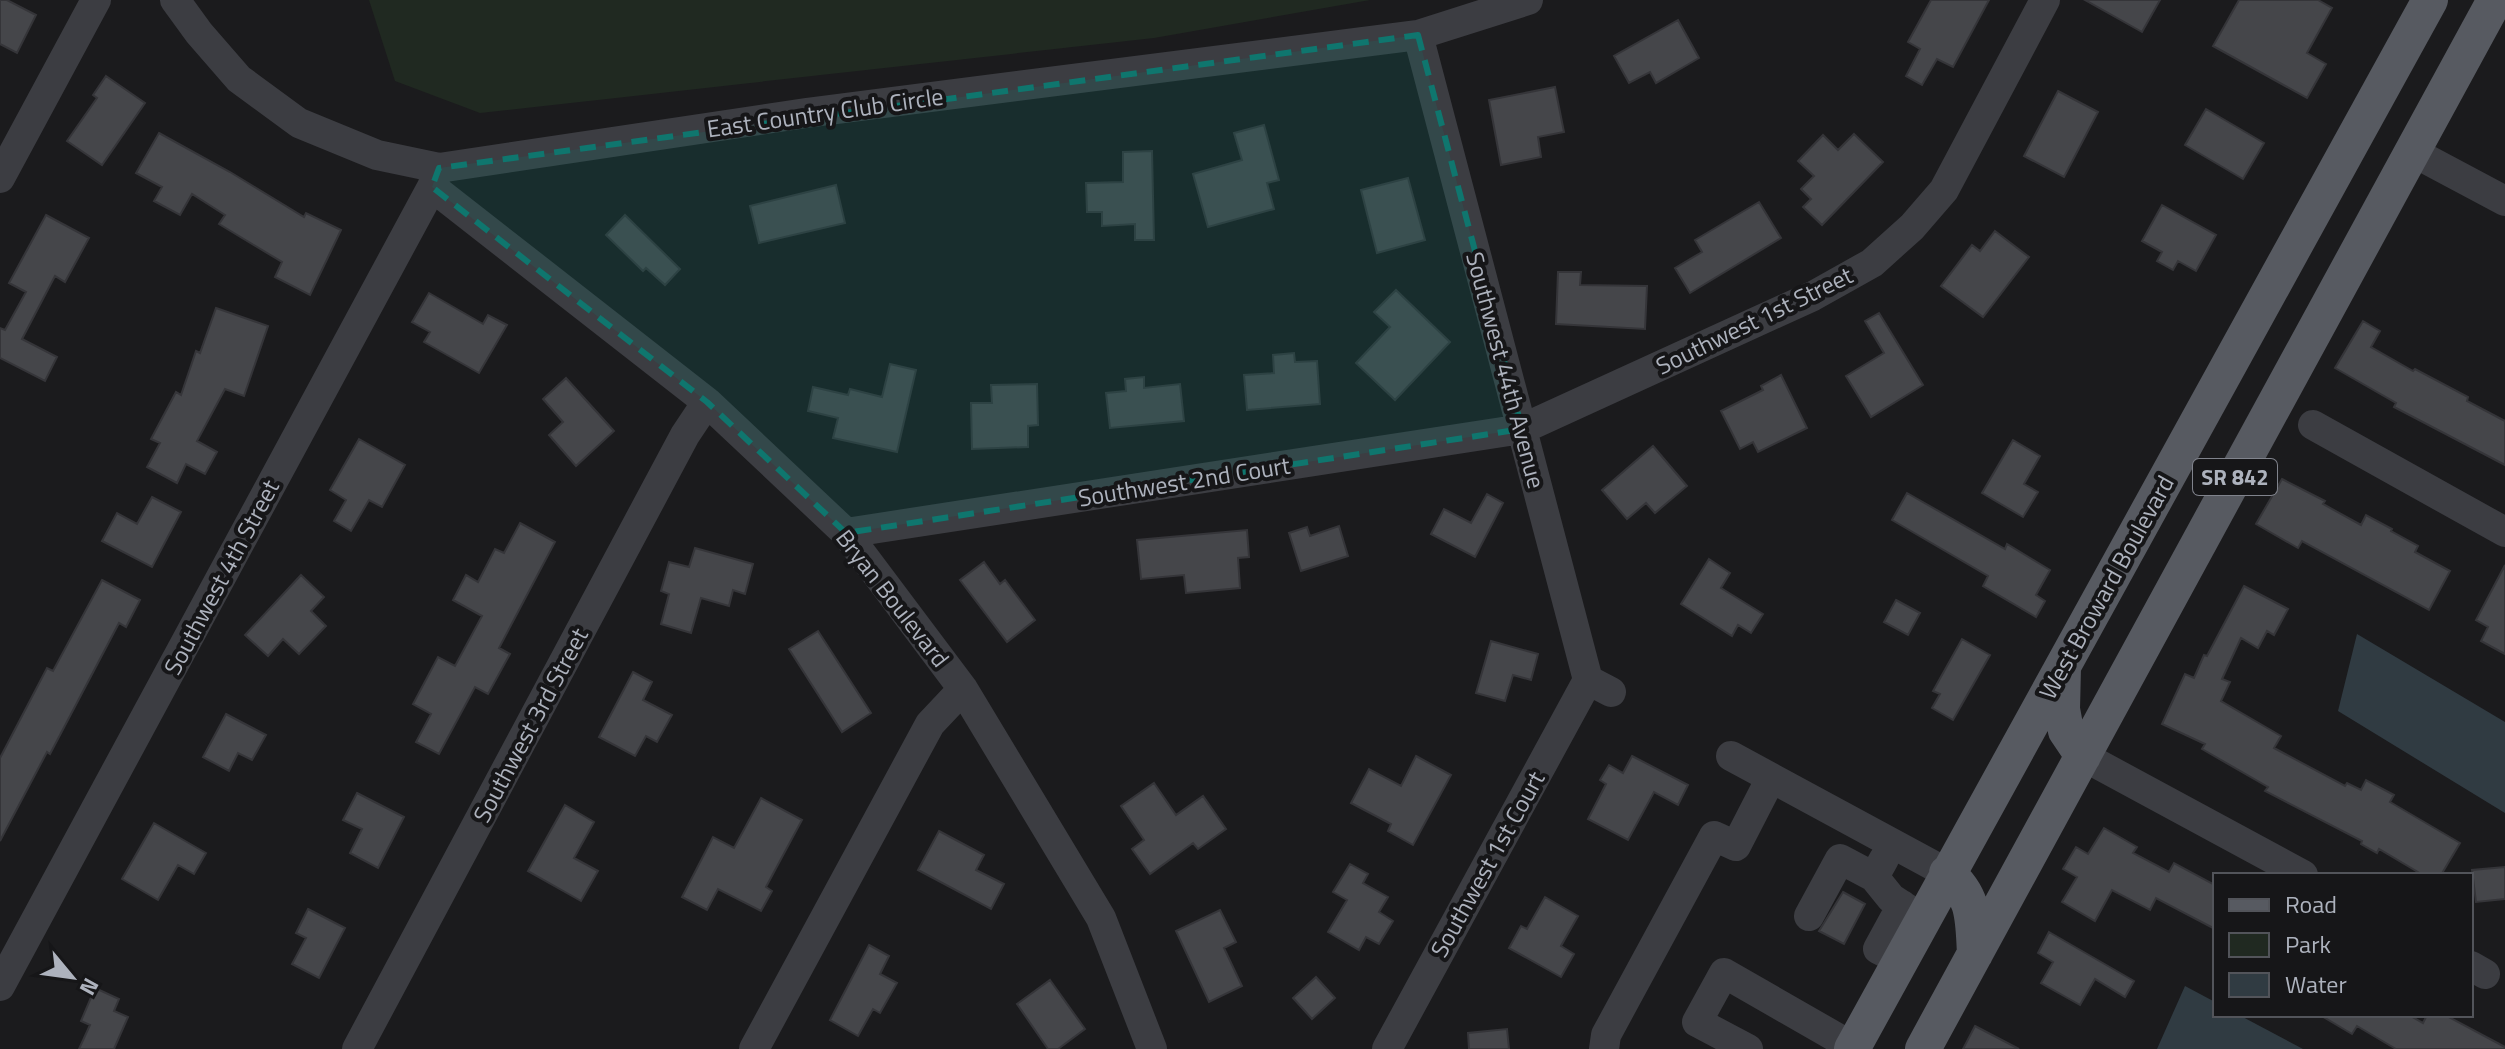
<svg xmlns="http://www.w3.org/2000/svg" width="2505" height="1049" viewBox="0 0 2505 1049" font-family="'Titillium Web',sans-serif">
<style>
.green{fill:#202921}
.water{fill:#303b42}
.building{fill:#45464a;stroke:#353539;stroke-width:2}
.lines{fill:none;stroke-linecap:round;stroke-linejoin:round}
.minor{stroke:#3c3d42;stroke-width:30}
.major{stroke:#575a61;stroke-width:36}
.marked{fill:#0f766e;fill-opacity:0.2;stroke:#0f766e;stroke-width:6;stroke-dasharray:16 10;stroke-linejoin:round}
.labels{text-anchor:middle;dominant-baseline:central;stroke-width:8;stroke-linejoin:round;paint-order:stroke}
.shield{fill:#161618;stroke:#80838c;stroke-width:2}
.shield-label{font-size:22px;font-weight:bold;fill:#adb2bd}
.street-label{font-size:24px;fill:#adb2bd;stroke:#161618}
</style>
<rect width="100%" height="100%" fill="#1b1b1d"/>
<path class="green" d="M369,0H1370L1154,38L480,113L395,81Z"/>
<path class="water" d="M2357,634L2505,722V813L2338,711Z
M2185,986L2215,1002V1015H2239L2303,1049H2157Z"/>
<path class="building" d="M0,0H7L36,15L17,53L0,44Z
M1931,0H1989L1953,67L1937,59L1922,85L1906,76L1920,49L1908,42Z
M2085,0H2160L2142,32Z
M2239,0H2318L2332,8L2307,53L2326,64L2307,98L2213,46Z
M1678,20L1699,58L1656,83L1650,72L1629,83L1614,56Z
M106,76L145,103L102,165L67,141L97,98L93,95Z
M1555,87L1564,132L1538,137L1541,157L1501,165L1489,100Z
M2058,91L2098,112L2064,177L2024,156Z
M2206,109L2264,143L2243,179L2185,145Z
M1264,125L1279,180L1267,183L1274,209L1208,227L1193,174L1242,160L1234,133Z
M159,133L230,172L304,217L306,213L341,230L310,295L275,277L282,262L219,224L225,215L192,194L180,215L154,201L162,187L136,173Z
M1854,134L1883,162L1822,225L1803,207L1811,199L1801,189L1814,176L1798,161L1823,135L1838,150Z
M1152,151L1154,240H1135V224L1102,226V212H1087L1086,183L1123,182V152Z
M1408,178L1425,240L1377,253L1361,190Z
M836,185L845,223L759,243L750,206Z
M1759,202L1781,238L1690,293L1675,268L1702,252L1695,240Z
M2162,205L2216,235L2196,271L2178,261L2173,270L2157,261L2162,252L2142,241Z
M46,215L89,238L65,282L55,276L22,339L57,357L45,381L0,358V328L5,330L26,292L9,283Z
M625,215L680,269L665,285L646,268L643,271L606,235Z
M1995,231L2029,257L1983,317L1941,286L1972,245L1980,251Z
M1558,272H1581L1580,285L1647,286L1645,329L1556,324Z
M1396,290L1450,342L1395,400L1356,363L1390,327L1374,312Z
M429,293L483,324L488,315L507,325L479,373L424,342L430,332L412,322Z
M216,308L268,326L244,396L225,389L197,441L217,452L205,474L186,464L177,483L147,467L160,443L151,439L176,392L181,395L196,351L200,353Z
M1879,313L1923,385L1871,417L1846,376L1884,353L1865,321Z
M2363,321L2380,331L2371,347L2413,371L2415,369L2468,397L2467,401L2505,421V465L2394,407L2396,403L2335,368Z
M1294,353L1295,362L1317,361L1320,404L1247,410L1244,375L1274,373L1273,355Z
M890,364L916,370L897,452L833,438L838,418L808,411L813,387L848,395L850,389L882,397Z
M1781,375L1807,428L1758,452L1753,442L1740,449L1721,411L1763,390L1761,386Z
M1144,377V388L1180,384L1184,421L1110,428L1106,393L1126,391L1125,379Z
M566,378L614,431L576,466L549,435L563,422L543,399Z
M1037,384L1038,425L1028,426V447L972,449L971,403H992L991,385Z
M359,439L405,465L382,507L369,500L351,531L334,521L346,500L330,490Z
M2013,440L2040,456L2024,484L2038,492L2023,517L1982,493Z
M1653,446L1687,486L1655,513L1646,503L1627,519L1602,490Z
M2282,479L2325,501L2323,504L2361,525L2366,515L2392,529L2391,531L2418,546L2415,552L2450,571L2429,610L2302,541L2298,548L2256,524Z
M1907,493L2005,549L2007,544L2050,570L2036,595L2045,601L2036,617L1983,586L1988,576L1892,520Z
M1487,494L1503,503L1475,557L1431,534L1444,509L1471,523Z
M152,497L181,512L152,567L102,541L117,513L137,524Z
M520,523L555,542L499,648L510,654L488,694L475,687L439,754L416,742L431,714L413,704L438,657L455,666L482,616L453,600L466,575L478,582L495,549L504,553Z
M1339,526L1348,556L1301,571L1289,533L1307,527L1310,536Z
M1247,530L1249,557L1238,558L1240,588L1186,593L1184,575L1141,579L1137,540Z
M695,548L753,564L745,594L733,590L729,606L701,598L691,633L661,624L669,594L661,591L669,562L689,567Z
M1709,559L1730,573L1721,588L1763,614L1751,633L1738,625L1732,636L1681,604Z
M984,562L1000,584L1005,580L1035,620L1007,642L960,580Z
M2505,565V654L2481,641L2488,627L2476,620Z
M301,575L324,597L311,611L326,626L299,654L283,639L268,656L245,635Z
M102,580L140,600L126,627L119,623L50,754L47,752L0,841V758L47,668L53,671Z
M2244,586L2288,609L2274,635L2267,631L2258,648L2241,638L2222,679L2230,682L2221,701L2281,736L2274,748L2345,786L2347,783L2361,790L2366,780L2394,795L2390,802L2460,843L2441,875H2423L2379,849L2377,853L2361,844L2362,841L2265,791L2268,787L2202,749L2205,744L2162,724L2185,674L2194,678L2204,655L2207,656Z
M1896,600L1920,613L1908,635L1884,622Z
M818,631L871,713L842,732L789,649Z
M1962,639L1990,655L1953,720L1932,708L1940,694L1933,691Z
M1491,641L1538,654L1531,680L1513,675L1505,701L1476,693Z
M633,672L652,682L643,700L672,715L657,742L646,736L635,756L599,737Z
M226,714L266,735L252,760L238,753L229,771L203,757Z
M1416,756L1451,775L1413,845L1388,831L1391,824L1351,803L1369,769L1401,786Z
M1632,756L1688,785L1678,805L1654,792L1628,840L1588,819L1606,784L1600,780L1609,765L1623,773Z
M1154,783L1176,815L1203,796L1226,829L1198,849L1193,843L1150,874L1132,849L1144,840L1121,806Z
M357,793L404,817L378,868L350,853L362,829L343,820Z
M761,798L802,820L766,887L772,891L761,911L718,889L707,910L682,897L713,837L734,848Z
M565,805L594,822L574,858L598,871L581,901L528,871Z
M154,823L206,853L194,874L178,865L158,900L122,879Z
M2104,828L2137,847L2133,853L2169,872L2174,863L2215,885V929L2156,898L2150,910L2112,890L2095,921L2062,902L2077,877L2063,869L2076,847L2088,854Z
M939,831L984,855L976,870L1004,884L991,909L918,870Z
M1350,864L1368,874L1363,883L1388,897L1379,912L1393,921L1379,944L1366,937L1359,950L1328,932L1347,900L1333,892Z
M2505,867V899L2476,902L2472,870Z
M1843,892L1865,904L1844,944L1819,931Z
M1545,897L1578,916L1561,946L1574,954L1561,977L1509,948L1521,926L1527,929Z
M308,909L345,928L319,978L292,964L306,938L296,933Z
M1220,910L1236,942L1224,948L1242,986L1209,1002L1176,931Z
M2049,932L2134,981L2125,997L2095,979L2080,1005L2041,983L2053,962L2038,953Z
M869,945L889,956L880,974L897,983L880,1013L873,1009L858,1036L830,1020Z
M1316,977L1335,998L1312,1019L1293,998Z
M1050,980L1085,1029L1058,1049H1048L1017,1004Z
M95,988L119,999L114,1011L128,1017L114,1049H79L90,1025L81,1021Z
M2320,1015H2409L2423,1023L2427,1015H2445L2505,1047V1049H2396L2357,1026L2352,1034Z
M1975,1026L2019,1049H1963Z
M1507,1029L1509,1049H1469L1468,1033Z"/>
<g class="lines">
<path class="minor" d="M175,0L199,33L239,79L299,123L377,155L439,168L806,113L1418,35L1528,0
M1418,35L1588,680L1611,692
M2413,152L2505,201
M0,178L96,0
M432,187L707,402L846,533L963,689L1101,918L1152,1049
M2313,425L2505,532
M846,533L1522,429L1813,296L1872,263L1912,227L1944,190L2045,0
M1731,756L1947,873
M2083,756L2303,875
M1884,859L1874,877L1891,898L1923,919
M1809,916L1840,859L1874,877
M1900,960L1878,949L1902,905
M2471,966L2485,974
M0,986L432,187L438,170
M357,1049L685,435L707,402
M754,1049L930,724L963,689
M1387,1049L1588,680
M1604,1049L1606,1035L1714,836L1736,846L1771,778
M1748,1049L1697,1022L1724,973L1853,1047"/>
<path class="major" d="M2063,668L2062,709L2066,731L2083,756
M1947,873C1975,897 1973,919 1975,954
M1852,1049L2430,0
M1923,1049L2495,0"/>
</g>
<path class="marked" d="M1418,35L1522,429L846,533L707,402L432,187L439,168Z"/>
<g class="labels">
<rect class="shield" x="2193" y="459" width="84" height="36" rx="6"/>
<g class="shield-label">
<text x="2235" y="477">SR 842</text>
</g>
<g class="street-label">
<text transform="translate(825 112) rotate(-8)">East Country Club Circle</text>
<text transform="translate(1754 320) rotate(-26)">Southwest 1st Street</text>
<text transform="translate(1506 370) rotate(75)">Southwest 44th Avenue</text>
<text transform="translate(1184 481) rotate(-9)">Southwest 2nd Court</text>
<text transform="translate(221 577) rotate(-62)">Southwest 4th Street</text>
<text transform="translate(2106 587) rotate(-61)">West Broward Boulevard</text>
<text transform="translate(893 598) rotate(52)">Bryan Boulevard</text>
<text transform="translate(530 725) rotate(-62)">Southwest 3rd Street</text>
<text transform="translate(1487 864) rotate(-61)">Southwest 1st Court</text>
</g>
</g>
<rect x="2213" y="873" width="260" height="144" fill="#161618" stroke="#52545a" stroke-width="2"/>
<rect x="2229" y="899" width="40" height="12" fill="#575a61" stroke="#52545a" stroke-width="2"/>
<text x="2285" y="913" font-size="24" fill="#adb2bd">Road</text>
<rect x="2229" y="933" width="40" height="24" fill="#202921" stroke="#52545a" stroke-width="2"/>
<text x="2285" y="953" font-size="24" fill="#adb2bd">Park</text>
<rect x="2229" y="973" width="40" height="24" fill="#303b42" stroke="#52545a" stroke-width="2"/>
<text x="2285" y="993" font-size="24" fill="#adb2bd">Water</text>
<g transform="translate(72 977) rotate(119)" stroke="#161618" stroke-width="6" paint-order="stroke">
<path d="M0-6L14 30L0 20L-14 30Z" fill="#adb2bd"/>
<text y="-12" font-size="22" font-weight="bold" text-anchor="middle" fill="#adb2bd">N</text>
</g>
</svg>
